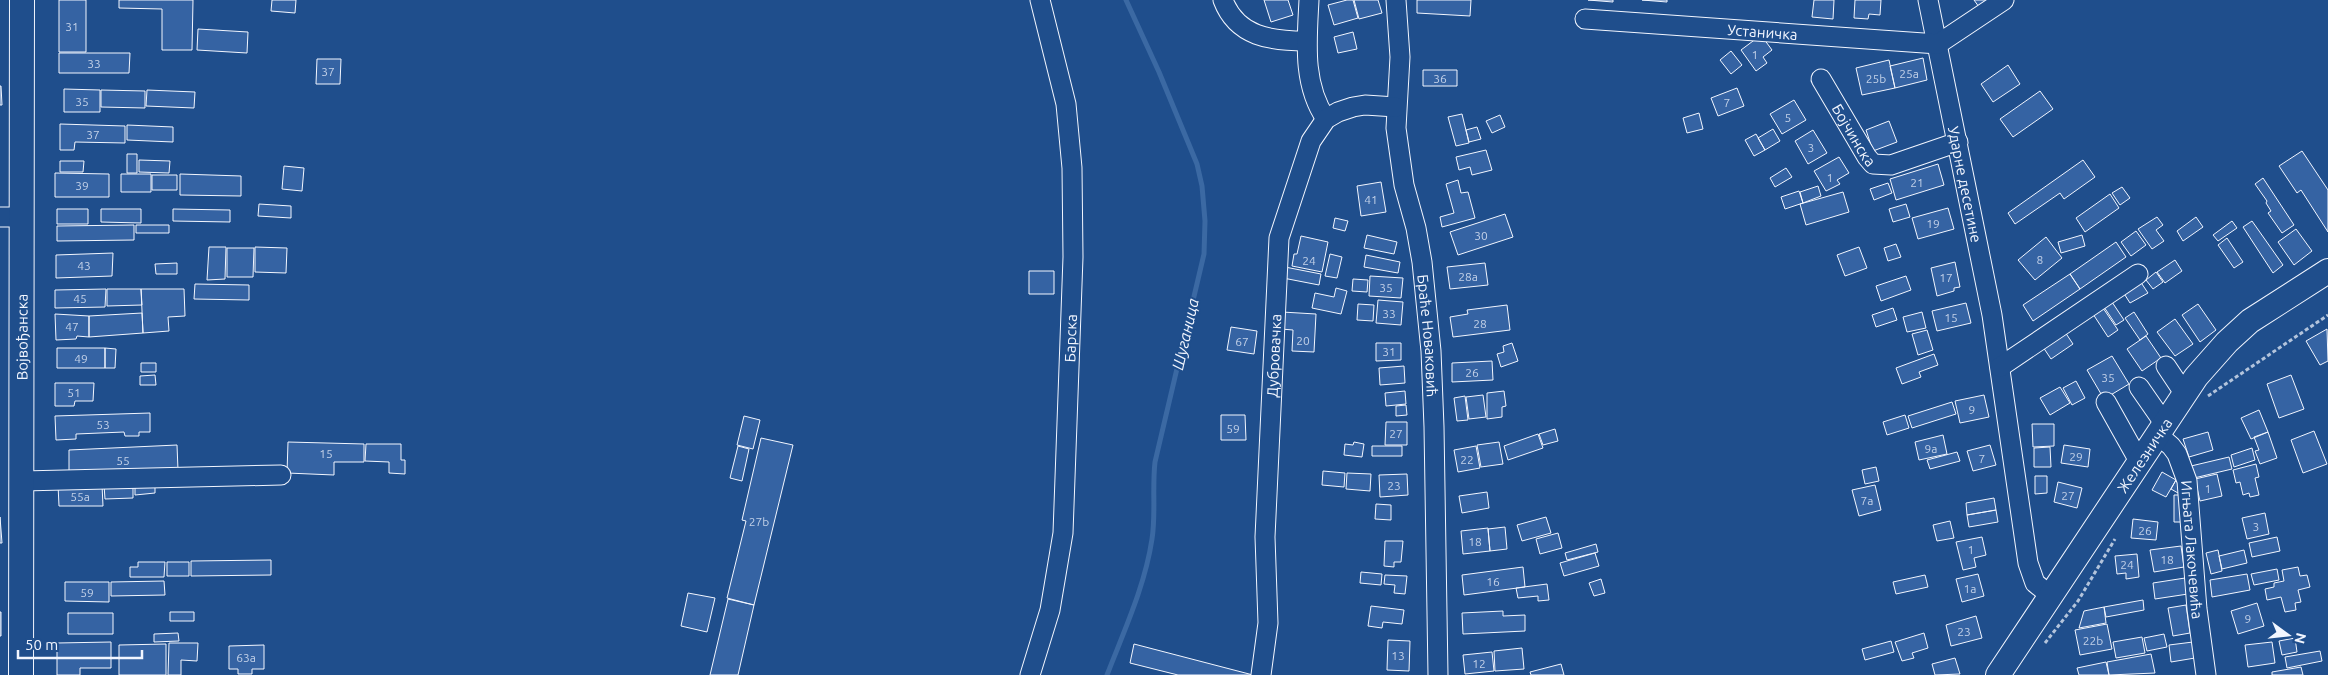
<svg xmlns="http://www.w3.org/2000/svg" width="2328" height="675" viewBox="0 0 2328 675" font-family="Ubuntu,sans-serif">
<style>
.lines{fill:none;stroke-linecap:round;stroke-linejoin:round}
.stream{stroke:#3b69a3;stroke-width:5}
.building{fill:#3563a3;stroke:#f2f6ff}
.minor-casing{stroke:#f2f6ff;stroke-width:21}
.major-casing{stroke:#f2f6ff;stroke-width:26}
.path{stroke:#b3c4dc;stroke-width:3;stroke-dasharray:4 2.5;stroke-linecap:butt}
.minor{stroke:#1f4e8c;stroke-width:19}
.major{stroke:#1f4e8c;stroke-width:24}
.labels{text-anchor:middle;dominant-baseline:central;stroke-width:4;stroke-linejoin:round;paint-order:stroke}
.number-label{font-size:12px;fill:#c3d1e8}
.street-label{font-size:15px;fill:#f2f6ff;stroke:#1f4e8c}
.water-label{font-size:16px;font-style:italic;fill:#f2f6ff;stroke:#1f4e8c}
</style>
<rect width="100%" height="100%" fill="#1f4e8c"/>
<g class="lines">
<path class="stream" d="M1107,675C1124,631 1145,586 1152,539C1156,514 1152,488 1155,462L1204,254L1205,221L1202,186L1197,164L1159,72L1126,0"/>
</g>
<path class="building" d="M59,0H86V52H59Z
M119,0H193L192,50H162V9L119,8Z
M272,0H296L295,13L271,11Z
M1264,0H1288L1293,15L1271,22Z
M1347,0H1353L1358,18L1334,25L1328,5Z
M1354,0H1378L1382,13L1359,19Z
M1417,0H1471L1470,16L1417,13Z
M1588,0H1613V2Z
M1642,0H1667V2Z
M1814,0H1834L1833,19L1812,17Z
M1855,0H1881L1880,15L1869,14L1868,19L1854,18Z
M1974,0H1990L1979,7Z
M198,29L248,32L247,53L197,50Z
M1353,32L1357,49L1338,53L1334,37Z
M1761,35L1772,50L1763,57L1767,63L1756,71L1741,50Z
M1731,51L1742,65L1731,74L1720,60Z
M59,53H130L129,73H59Z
M1923,58L1927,80L1895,88L1890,66Z
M317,59H341L340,84H316Z
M1889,60L1895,88L1862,95L1856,68Z
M2008,65L2020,84L1993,102L1981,84Z
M1423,70H1457V86H1423Z
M0,86H1L2,105H0Z
M1737,88L1744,106L1718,116L1711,98Z
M64,89L100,90V112H64Z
M101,90L145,91V108L101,107Z
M147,90L195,92L194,108L146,106Z
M2040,91L2053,109L2013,137L2000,119Z
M1794,100L1806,120L1782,134L1770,114Z
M1699,113L1703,129L1687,133L1683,118Z
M1462,114L1469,143L1456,146L1448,117Z
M1500,115L1505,127L1492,133L1486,121Z
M1889,121L1897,142L1873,151L1866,130Z
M60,124L125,126V143L75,142L74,150H60Z
M127,125L173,127V142L127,140Z
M1477,127L1481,139L1469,142L1466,130Z
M1773,129L1780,141L1765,150L1758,138Z
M1813,130L1827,153L1808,164L1795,141Z
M1756,134L1765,150L1754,156L1745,140Z
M1486,150L1492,170L1472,175L1470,167L1459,170L1456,157Z
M2302,151L2328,190V232L2301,190L2297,193L2279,166Z
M127,154H137V173H127Z
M1839,157L1849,173L1837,180L1840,184L1826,191L1814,171Z
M139,160L170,161L169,173L139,172Z
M2083,160L2095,177L2064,199L2060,193L2015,224L2008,213Z
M60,161H84L83,172H60Z
M1938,164L1944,185L1896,200L1890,179Z
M284,166L304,168L302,191L282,189Z
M1786,168L1792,177L1775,187L1770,178Z
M55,173L109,174V197H55Z
M121,174H151V192H121Z
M180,174L241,176V196L180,195Z
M152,175H177V190H152Z
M2263,178L2294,225L2282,233L2268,213L2271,211L2266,203L2267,201L2255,184Z
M1458,180L1461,193L1468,192L1475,218L1442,227L1440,217L1454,213L1446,184Z
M1381,182L1386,212L1361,216L1357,186Z
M1888,183L1892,193L1874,200L1870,189Z
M1818,186L1821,196L1803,203L1800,192Z
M2122,187L2130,198L2120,205L2112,193Z
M1799,191L1803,203L1785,209L1781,197Z
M1843,192L1849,212L1806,225L1800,204Z
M2110,194L2119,208L2085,232L2076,218Z
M259,204L291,206V218L258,216Z
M1906,204L1910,217L1893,222L1889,209Z
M1948,208L1954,229L1918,239L1912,218Z
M57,209H88V224H57Z
M101,209H141V223L101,222Z
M173,209L230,210V222L173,221Z
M1505,214L1513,237L1458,255L1450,232Z
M2157,217L2163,225L2156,230L2164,241L2152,249L2138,229Z
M2196,217L2203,227L2183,241L2177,231Z
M1335,218L1348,221L1345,231L1333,228Z
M2232,221L2237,228L2218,241L2213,235Z
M2252,221L2283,265L2273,273L2243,227Z
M134,225V240L57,241V226Z
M136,225H169V233H136Z
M2296,229L2312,251L2294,265L2278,242Z
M2136,231L2146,245L2131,256L2121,242Z
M1367,235L1397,242L1394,254L1364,248Z
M2082,235L2085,246L2061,253L2058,242Z
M1301,236L1328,242L1322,272L1292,266L1294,254H1297Z
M2046,237L2062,258L2035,280L2018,260Z
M2227,238L2243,262L2234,268L2218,245Z
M2116,242L2126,257L2080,289L2070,274Z
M1896,244L1901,257L1888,261L1884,248Z
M209,247H226L225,279L207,280Z
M255,247L287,248L286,273L255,272Z
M1859,247L1867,268L1845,276L1837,255Z
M227,248H254L253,277H227Z
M113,253L112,276L56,278V255Z
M1330,254L1342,257L1337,278L1325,276Z
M1366,255L1400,262L1398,273L1364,267Z
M2175,260L2182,271L2165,283L2157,272Z
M1955,262L1960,287L1954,288V291L1937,296L1931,268Z
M177,263V274H156L155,264Z
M1485,263L1488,285L1450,289L1447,267Z
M1285,267L1321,274L1319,285L1283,278Z
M1029,271H1054V294H1029Z
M2156,272L2163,282L2153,289L2146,280Z
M2070,274L2080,289L2033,321L2023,305Z
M1370,276L1403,278L1401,298L1369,296Z
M1906,276L1911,290L1881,301L1876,286Z
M1353,279L1368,280L1367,292L1352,291Z
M2140,281L2148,293L2130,303L2123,292Z
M195,284L249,285V300L194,299Z
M1336,288L1347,291L1341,314L1312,308L1315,293L1334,297Z
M106,289L105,307L55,308V290Z
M107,289H141L142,305L107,306Z
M141,289H184L185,316L168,317L169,331L143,333Z
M1378,300L1403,302L1401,325L1376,323Z
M2112,302L2124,320L2116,325L2104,307Z
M1966,303L1971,323L1937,331L1932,311Z
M1358,304L1374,305L1373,321L1357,320Z
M2198,304L2216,330L2200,342L2182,315Z
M1507,305L1510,330L1453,337L1450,317L1468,314L1467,310Z
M1893,308L1897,320L1876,327L1872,315Z
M2103,308L2118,330L2108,337L2093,314Z
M1282,312L1316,314L1314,352L1292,351L1293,330L1281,329Z
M1922,312L1926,328L1907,332L1903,317Z
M2134,312L2148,334L2140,340L2125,318Z
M142,313L143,333L89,337V316Z
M55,314L89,316V337L77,336L76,339L56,340Z
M2175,319L2193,344L2175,356L2157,332Z
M1231,327L1257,331L1254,354L1227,350Z
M2327,329L2328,361L2320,365L2306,341Z
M1927,330L1933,350L1918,355L1912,334Z
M2065,332L2073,344L2051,359L2043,347Z
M2146,336L2161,358L2142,371L2127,349Z
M1376,343H1401V360L1376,361Z
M1512,343L1518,361L1501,367L1497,354L1504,352L1503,346Z
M57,348H105V368H57Z
M105,348L116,349L115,368H105Z
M1934,354L1938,365L1919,372L1921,377L1902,384L1896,368Z
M2112,356L2129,384L2104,399L2087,370Z
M1492,361L1493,380L1452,382V363Z
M141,363H156V372H141Z
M1404,366L1405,383L1380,385L1379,368Z
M155,375L156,385H140V376Z
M2291,375L2304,409L2279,418L2267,384Z
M2076,381L2085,398L2072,405L2063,388Z
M55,383H94L93,401H75L74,406H55Z
M2060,387L2070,403L2050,415L2040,398Z
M1405,391L1406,404L1386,406L1385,393Z
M1504,391L1506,406L1502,407V417L1487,419V393Z
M1483,395L1486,417L1469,419L1466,397Z
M1984,395L1989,417L1960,423L1955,401Z
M1465,396L1468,420L1457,421L1454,398Z
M1952,402L1956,414L1912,428L1908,416Z
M1406,405L1407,415L1396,416V406Z
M2259,410L2268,432L2251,439L2241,418Z
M150,413V432H139V436H125L124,432L76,434V439L56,440L55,416Z
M1221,415H1245L1246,440H1221Z
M1905,415L1909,428L1887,435L1883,422Z
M744,416L760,420L753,449L737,445Z
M1386,422H1407V445H1385Z
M2032,424H2054V446L2033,447Z
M1555,429L1558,441L1543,445L1539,434Z
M2314,431L2327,464L2303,473L2291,440Z
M2208,432L2213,450L2189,457L2183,439Z
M2268,432L2277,458L2260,464L2255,451L2259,450L2254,437Z
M1538,434L1543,448L1508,460L1504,446Z
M1943,435L1947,454L1919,460L1915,442Z
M761,438L793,445L754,605L727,598L746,521L742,520Z
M288,442L364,444V462H334V475L287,473Z
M1354,442L1364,444L1362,457L1344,455L1345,444L1353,445Z
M1499,442L1503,464L1481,467L1477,445Z
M366,444H401V460H405V474L389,473V462L365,461Z
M177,445L178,470L69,474V450Z
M1990,445L1996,465L1973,471L1967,451Z
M2064,445L2090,449L2088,467L2061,463Z
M738,446L749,449L742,481L730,478Z
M1372,446H1402V456H1372Z
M1476,446L1480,468L1458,472L1454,450Z
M2050,447L2051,467H2034V448Z
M2252,448L2255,460L2234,467L2231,455Z
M1957,452L1960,461L1930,469L1927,460Z
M2229,457L2232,469L2194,478L2191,466Z
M2256,464L2259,477L2255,478L2259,495L2250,497L2249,493L2243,495L2240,482L2236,483L2233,470Z
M1876,467L1879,481L1865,484L1862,470Z
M1323,471L1345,473L1344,487L1322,485Z
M2162,472L2176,480L2166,497L2152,490Z
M1347,473L1371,474L1370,491L1346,489Z
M1407,474L1408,495L1380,497L1379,475Z
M2217,474L2222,496L2200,501L2195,479Z
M2035,476H2047V493L2035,494Z
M2176,480L2184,483L2178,493L2171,489Z
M135,482L155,487V493L135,495Z
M2058,482L2082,488L2077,508L2054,502Z
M133,484V498L105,499L104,485Z
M58,485H102L103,506H59Z
M1875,485L1881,510L1859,516L1852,490Z
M1487,492L1489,508L1462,513L1459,496Z
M2174,495H2185V522H2174Z
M1994,498L1996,510L1967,515L1966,503Z
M1376,504L1391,505V520L1375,519Z
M1996,510L1998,522L1969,527L1967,515Z
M2265,513L2269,534L2247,539L2242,518Z
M0,517L2,543H0Z
M1546,517L1551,533L1522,541L1517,525Z
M2133,519L2158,522L2156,540L2131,538Z
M1950,521L1954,538L1937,541L1933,525Z
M1505,527L1507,549L1490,551L1488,529Z
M1488,528L1490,551L1463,554L1461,531Z
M1558,533L1562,548L1540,554L1536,539Z
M1982,537L1986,555L1974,558L1976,567L1963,570L1956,542Z
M2277,537L2280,551L2252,557L2249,543Z
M1385,541H1403L1401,562H1394V567L1384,566Z
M1596,544L1598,552L1567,560L1565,553Z
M2181,546L2184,567L2154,572L2150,550Z
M2218,550L2222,571L2211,574L2206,553Z
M2244,550L2247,563L2222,569L2219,556Z
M1595,553L1599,566L1564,576L1560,563Z
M2137,554L2139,577L2126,579V573L2117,574L2115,556Z
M271,560V575L191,576V561Z
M138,562H165L164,577H130V567H138Z
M167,562H189V576H167Z
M1523,567L1525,587L1464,595L1462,575Z
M2298,567L2300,576L2307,575L2310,587L2298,590L2301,602L2295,603L2296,610L2285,612L2281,597L2267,600L2265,589L2274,587V583L2284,581L2282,570Z
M2277,569L2279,580L2254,585L2251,574Z
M1361,572L1382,574L1381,585L1360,583Z
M1978,574L1984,596L1962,602L1956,579Z
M2247,574L2250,590L2212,597L2210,580Z
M1385,575L1407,576L1405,594L1394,593L1395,585L1384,584Z
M1925,575L1928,587L1896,594L1893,582Z
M2185,578L2188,594L2155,599L2153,583Z
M1601,579L1605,593L1594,596L1589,583Z
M164,581L165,595L111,596V582Z
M65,582H109V602L65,601Z
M1547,584L1549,600L1538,601V596L1518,598L1516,588Z
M688,593L715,598L707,632L681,626Z
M728,599L754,605L738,675H710Z
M2143,600L2144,610L2106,617L2104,607Z
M2257,603L2264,626L2238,634L2231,611Z
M2186,605L2190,633L2173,636L2168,608Z
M1371,606L1404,610L1402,624L1383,622L1382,628L1368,626Z
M2104,607L2106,623L2079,628L2084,611Z
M1503,611V616L1525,615V631L1463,634L1462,613Z
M0,612H1V636H0Z
M170,612H194V621H170Z
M68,613H113V634H68Z
M1976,616L1982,638L1951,646L1946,625Z
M2107,624L2112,649L2080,655L2075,630Z
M178,633L179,641L154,642V634Z
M1924,633L1928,648L1912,653L1914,658L1902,661L1895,642Z
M2164,634L2167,647L2147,651L2144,638Z
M2142,637L2145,653L2116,658L2113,642Z
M2295,638L2297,652L2282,655L2279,641Z
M1388,640L1410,641L1409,671L1387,670Z
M1891,641L1894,652L1865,660L1862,649Z
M111,642V668H80V675H57V643Z
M2193,642L2195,658L2171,662L2169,645Z
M2272,642L2275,663L2248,667L2245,645Z
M169,643H198L197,661L181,660V675H168Z
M166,644V675H119V645Z
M1134,644L1253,675H1178L1130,663Z
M264,645V669H252V674H238V669H229V646Z
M1522,648L1524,669L1495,671L1494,651Z
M2320,651L2322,661L2287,668L2285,657Z
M1492,652L1494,671L1465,674L1463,655Z
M2151,654L2155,673L2109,675L2107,662Z
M1955,658L1960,674L1935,675L1932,664Z
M2106,662L2109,675H2079L2077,668Z
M1561,664L1564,675H1531L1530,672Z
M2301,667L2303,675H2272V672Z"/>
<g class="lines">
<g class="minor-casing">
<g id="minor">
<path d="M1223,0C1237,37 1271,41 1306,41"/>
<path d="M1309,0C1307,40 1302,84 1326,119"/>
<path id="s1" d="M1396,0L1400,57L1396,128L1404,185L1416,228L1422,262L1431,351L1434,427L1438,675"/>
<path id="s2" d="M1928,0L1992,315L2028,563L2035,583L2051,596"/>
<path id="s3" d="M1585,19L1938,44L2004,0"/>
<path id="s4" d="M1821,79L1867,157L1873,164L1891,165L1958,142"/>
<path d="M0,217H21"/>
<path d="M2166,366L2184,393"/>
<path d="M2000,367L2138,274"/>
<path d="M2139,387L2164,423"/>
<path d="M2106,402L2139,461"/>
<path id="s5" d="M2157,434L2171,446L2177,454L2187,481L2197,609L2206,675"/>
<path d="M22,481L281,475"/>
<path id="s6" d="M1030,675L1050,610L1063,533L1073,257L1072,168L1066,104L1040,0"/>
<path id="s7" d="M1261,675L1268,623L1265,537L1279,238L1311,141L1326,119L1338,112L1353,107L1365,105L1396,107"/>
</g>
</g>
<g class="major-casing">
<g id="major">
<path id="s8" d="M21,675L22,0"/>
<path id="s9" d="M1998,675L2196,377L2227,342L2250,321L2328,271"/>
</g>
</g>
<path class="path" d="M2208,396L2328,315
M2045,643L2078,601L2115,539"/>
<use href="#minor" class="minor"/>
<use href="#major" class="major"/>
</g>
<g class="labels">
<g class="number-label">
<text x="72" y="26">31</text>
<text x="1755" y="54">1</text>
<text x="94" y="63">33</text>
<text x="328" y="71">37</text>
<text x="1909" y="73">25a</text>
<text x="1440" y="78">36</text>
<text x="1876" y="78">25b</text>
<text x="82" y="101">35</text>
<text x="1727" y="102">7</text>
<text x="1788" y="117">5</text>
<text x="93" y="134">37</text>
<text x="1811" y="147">3</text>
<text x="1830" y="177">1</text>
<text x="1917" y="182">21</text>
<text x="82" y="185">39</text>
<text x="1371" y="199">41</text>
<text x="1933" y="223">19</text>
<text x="1481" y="235">30</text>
<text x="2040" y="259">8</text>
<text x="1309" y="260">24</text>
<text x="84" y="265">43</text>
<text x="1468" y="276">28a</text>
<text x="1946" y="277">17</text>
<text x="1386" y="287">35</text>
<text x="80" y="298">45</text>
<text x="1389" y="313">33</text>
<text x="1951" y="317">15</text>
<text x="1480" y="323">28</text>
<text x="72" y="326">47</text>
<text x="1303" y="340">20</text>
<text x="1242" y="341">67</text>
<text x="1389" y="351">31</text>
<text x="81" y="358">49</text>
<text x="1472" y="372">26</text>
<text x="2108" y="377">35</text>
<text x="74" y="392">51</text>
<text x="1972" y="409">9</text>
<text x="103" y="424">53</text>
<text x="1233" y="428">59</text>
<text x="1396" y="433">27</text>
<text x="1931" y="448">9a</text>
<text x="326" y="453">15</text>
<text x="2076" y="456">29</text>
<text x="1982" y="458">7</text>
<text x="1467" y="459">22</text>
<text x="123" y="460">55</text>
<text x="1394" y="485">23</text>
<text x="2208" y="488">1</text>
<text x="2068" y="495">27</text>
<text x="80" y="496">55a</text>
<text x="1867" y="500">7a</text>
<text x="759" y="521">27b</text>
<text x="2256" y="526">3</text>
<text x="2145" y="530">26</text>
<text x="1475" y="541">18</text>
<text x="1971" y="549">1</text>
<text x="2167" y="559">18</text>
<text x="2127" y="564">24</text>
<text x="1493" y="581">16</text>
<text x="1970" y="588">1a</text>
<text x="87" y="592">59</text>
<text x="2248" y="618">9</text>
<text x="1964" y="631">23</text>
<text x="2093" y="640">22b</text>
<text x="1398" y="655">13</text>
<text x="246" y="657">63a</text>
<text x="1479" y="663">12</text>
</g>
<g class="street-label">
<text stroke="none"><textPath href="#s3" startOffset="178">Устаничка</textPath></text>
<text stroke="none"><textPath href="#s4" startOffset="65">Бојчинска</textPath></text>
<text stroke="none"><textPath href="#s2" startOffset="188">Ударне десетине</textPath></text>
<text stroke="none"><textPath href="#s1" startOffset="339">Браће Новаковић</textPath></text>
<text stroke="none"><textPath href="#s8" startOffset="338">Војвођанска</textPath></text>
<text stroke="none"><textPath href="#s6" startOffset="341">Барска</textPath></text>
<text stroke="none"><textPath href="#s7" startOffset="320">Дубровачка</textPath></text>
<text stroke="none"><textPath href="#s9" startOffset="264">Железничка</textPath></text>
<text stroke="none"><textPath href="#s5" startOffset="126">Игњата Лакочевића</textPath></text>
</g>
<g class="water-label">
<text transform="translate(1185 334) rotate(-77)">Шуганица</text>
</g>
</g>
<g transform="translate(2288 635) rotate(105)" stroke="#1f4e8c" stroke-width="4" paint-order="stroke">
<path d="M0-4L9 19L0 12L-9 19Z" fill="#f2f6ff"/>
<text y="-8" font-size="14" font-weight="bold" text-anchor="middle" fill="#f2f6ff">N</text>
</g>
<path d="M18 650v8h124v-8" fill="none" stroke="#f2f6ff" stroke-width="2.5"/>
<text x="25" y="650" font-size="15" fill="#f2f6ff" stroke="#1f4e8c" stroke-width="4" paint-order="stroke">50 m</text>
</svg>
